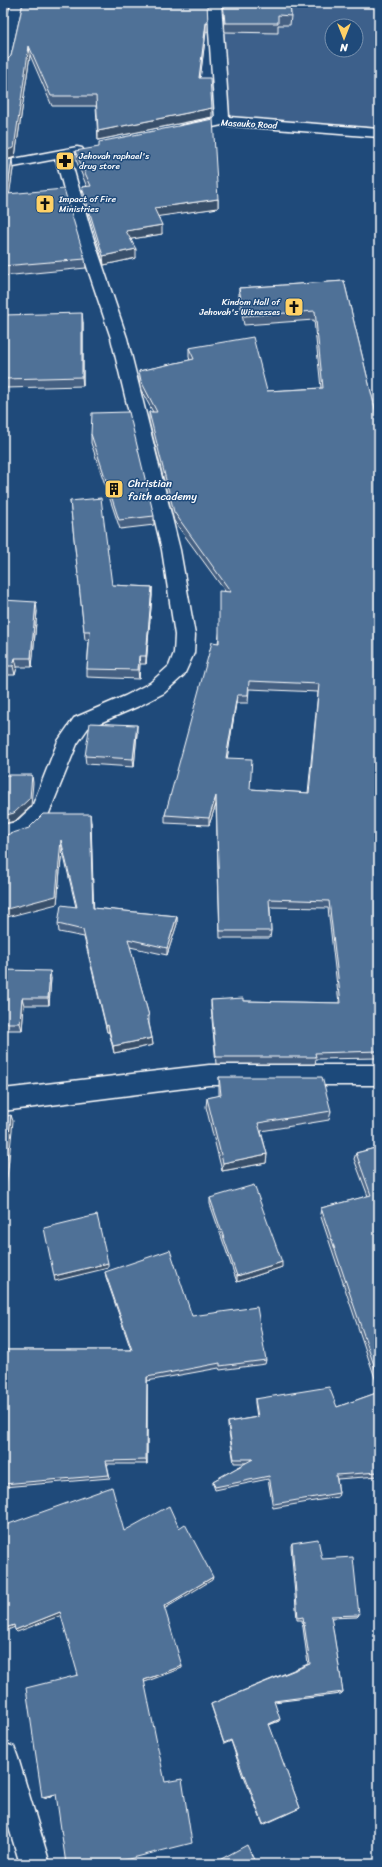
<svg xmlns="http://www.w3.org/2000/svg" width="382" height="1867" viewBox="0 0 382 1867" font-family="Sriracha,sans-serif">
<style>
.green{fill:#3c618b;stroke:#9eb0c5;fill-rule:evenodd}
.lines{fill:none;stroke-linecap:round;stroke-linejoin:round}
.minor-casing{stroke:#fff;stroke-width:3}
.minor{fill:#1f4a7a;fill-rule:evenodd}
.wall{fill:#456182;stroke:#fff;fill-rule:evenodd}
.shaded-wall{fill:#384f6a;stroke:#fff}
.building{fill:#507197;stroke:#fff;fill-rule:evenodd}
.labels{text-anchor:middle;dominant-baseline:central;stroke-width:3;stroke-linejoin:round;paint-order:stroke}
.far-street-label{font-size:9px;fill:#fff;stroke:#1f4a7a}
.far-poi-label{font-size:9px;fill:#fff;stroke:#1f4a7a;text-anchor:start}
.poi-label{font-size:11px;fill:#fff;stroke:#1f4a7a;text-anchor:start}
</style>
<rect width="100%" height="100%" fill="#1f4a7a"/>
<filter id="ink" filterUnits="userSpaceOnUse"><feTurbulence type="fractalNoise" baseFrequency=".025" numOctaves="2"/><feDisplacementMap in="SourceGraphic" scale="8" xChannelSelector="R" yChannelSelector="G"/><feConvolveMatrix kernelMatrix="1 2 1 2 8 2 1 2 1" color-interpolation-filters="sRGB"/></filter>
<g filter="url(#ink)">
<path class="green" d="M221,3H379V128L230,117L220,5ZM332,26H356V50H332Z"/>
<g class="lines">
<g class="minor-casing">
<path id="minor" d="M11,3H25L10,65L8,68L3,69V37Z
M207,3H221L229,117L379,129V137L222,125L185,133L180,132L178,129L180,126L215,118Z
M77,147L82,148L84,151L82,154L70,157L91,231L127,338L180,550L195,635L194,653L184,675L164,693L139,706L88,728L77,744L47,818L30,834L3,843V825L16,822L32,807L58,741L74,718L125,696L150,683L169,666L174,653L175,635L162,550L111,338L75,231L56,159L3,169V161Z
M209,1065H379V1085H209L3,1111V1089Z
M3,1743L14,1747L18,1758L50,1864H20L3,1808Z"/>
</g>
<use href="#minor" class="minor"/>
</g>
<path class="wall" d="M23,3L208,23V32H206L200,78L212,117L98,140L96,106H52L30,55L15,157L3,161L13,169L9,194L85,259L86,268L3,276V61L7,60L11,56Z
M222,3H290L291,16L290,25H278V33L225,32Z
M75,151L218,199V208L158,216L162,234L131,239L136,258L104,265L83,196L82,187H87L76,160Z
M344,281L379,425V1058L316,1059L315,1064H216L211,1007V1000L243,1001L339,1003L328,908L270,907L271,931L270,938H220L216,804L209,825L165,823V815L218,643L225,591L174,521L149,421V412H153L141,390L139,380V371L190,360L189,357V348L267,391L321,388L314,320L244,325L239,297V288ZM249,689L318,692L308,793L250,789L227,758L236,703H248Z
M3,315L83,322V386L6,388V399H3Z
M91,434L154,516V525L120,529L91,443Z
M70,501L112,585L152,587V596L146,664H140L139,679L87,677V669L89,640H85Z
M3,600L37,611L32,667H17L15,675H3Z
M137,733L134,767L86,764L85,756Z
M91,822L93,908L177,916V924L167,955L130,947L149,1016V1023L152,1038L153,1045L114,1053L109,1032H107L84,937L59,932L58,924L76,907L62,848L57,904L3,836Z
M3,970L51,978L49,1005H24L22,1030H3Z
M219,1077L331,1111L329,1120L261,1131L267,1154L266,1163L222,1171L206,1107L207,1098L219,1096Z
M379,1147V1390L320,1214L321,1208L368,1196L354,1159L356,1153Z
M210,1198L282,1267L237,1282L210,1204Z
M105,1272L192,1316L266,1360L265,1364L220,1370L219,1368L147,1381V1464H107L110,1478L3,1487V1336L5,1341L6,1350H131L106,1277Z
M379,1392V1476L337,1479L339,1493L338,1497L273,1508L268,1479L215,1490L213,1484V1481L246,1463H234L228,1426V1422L257,1417L255,1403V1399L337,1407Z
M292,1543L322,1559L359,1615L357,1617L331,1618L343,1692L341,1694L274,1702L279,1721L269,1725L300,1808L263,1825L244,1776L243,1777L231,1741L224,1744L211,1705V1704L308,1664L302,1620H297L291,1546Z"/>
<path class="shaded-wall" d="M6,3H9L3,31V17Z
M206,23V32L199,88V78Z
M29,46L30,55L15,157L3,161V151Z
M212,108V117L98,140V131Z
M12,159L13,169L8,204L7,194Z
M218,199V208L154,217V208Z
M162,225V234L126,240V231Z
M136,249V258L104,265L103,256Z
M82,313L83,322V386L82,377Z
M5,379L6,388V399L5,389Z
M152,587V596L146,664V656Z
M36,602L37,611L32,667L31,658Z
M139,656L140,664L139,679L138,670Z
M15,658L17,667L15,675L13,666Z
M237,695L236,703L226,766V758Z
M137,725V733L134,767L133,759Z
M32,775L33,783L31,806L15,821L3,824V816Z
M216,796V804L209,825V818Z
M90,814L91,822L94,916L93,908Z
M61,840L62,848L57,904L3,918V910Z
M177,916V924L167,955V948Z
M50,971L51,978L49,1005L48,998Z
M22,998L24,1005L22,1030L20,1023Z
M108,1025L109,1032H107L106,1026Z
M152,1038L153,1045L114,1053L113,1046Z
M11,1115L13,1121L3,1216V1194Z
M267,1154L266,1163L222,1171L223,1163Z
M282,1262V1267L237,1282V1276Z
M108,1263V1268L55,1281L54,1276Z
M4,1336L5,1341L6,1355L4,1350Z
M147,1377V1464L146,1460Z
M213,1577L212,1580L164,1609V1606Z
M60,1612L62,1615L17,1632L15,1630Z
M14,1625L15,1627L3,1632V1629Z
M182,1666V1668L145,1682L144,1680Z
M280,1719L279,1721L268,1725L269,1724Z
M56,1794H58L44,1798L42,1797Z"/>
<path class="building" d="M3,3H6L3,17Z
M23,3H207L208,23H206L199,78H210L212,108L98,131L96,96H51L29,46L14,148L3,151V61L7,60L11,56Z
M223,3H290L291,16L278,15V23H225Z
M213,119L218,199L154,208L162,225L126,231L136,249L103,256L82,187L91,186L75,151L99,147V142Z
M12,159L7,194L64,189L85,259L3,266V161Z
M344,281L379,425V1051L315,1053L316,1057H216L211,1000L243,998V1001L341,1003L329,901L269,899L271,931H220L216,796L209,818L165,815L212,642L219,643V591L231,592L174,512L149,412H157L141,381L139,371L194,359L189,348L253,337L267,391L323,388L315,311L244,316L239,288ZM249,681L319,684L309,793L250,789L252,759L226,758L237,695H248Z
M82,313V377L5,379V389L3,390V315Z
M129,412L154,516L119,520L91,434L92,413Z
M101,498L112,585L152,587L146,656H139L138,670L87,669L90,631H84L70,501Z
M3,600L36,602L31,658H15L13,666H3Z
M90,723L137,725L133,759L85,756Z
M3,775H32L30,798L14,813L3,816Z
M43,814H90L93,908L177,916L167,948L128,939L149,1016H147L152,1038L113,1046L108,1025L106,1026L83,930L58,924L61,905L77,907L61,840L56,896L3,910V836L29,828Z
M3,970L50,971L48,998H22L20,1023H3Z
M219,1077H322L331,1111L258,1123L267,1154L223,1163L207,1098L221,1095Z
M11,1115L3,1194V1117Z
M379,1147V1380L321,1208L371,1195L356,1153Z
M254,1185L282,1262L237,1276L210,1198Z
M97,1215L108,1263L54,1276L44,1228Z
M170,1250L192,1316L257,1307L266,1360L220,1366V1363L147,1377L146,1460L106,1461L109,1475L3,1484V1336H4V1350H132L105,1272Z
M329,1387L337,1407L379,1392V1472L336,1475L339,1493L274,1504L269,1476L215,1487L213,1481L253,1459H234L228,1422L258,1417L255,1399Z
M112,1487L124,1531L169,1506L179,1528L185,1524L213,1577L164,1606L182,1666L144,1680L165,1782L182,1779L192,1843L109,1864H66L56,1794L42,1797L26,1688L78,1675L60,1612L15,1630L14,1625L3,1629V1526Z
M318,1539L322,1559L353,1557L359,1615L331,1616L343,1692L274,1701L280,1719L269,1724L300,1808L263,1824L245,1775L244,1776L231,1740L224,1743L211,1704L310,1664L303,1617L298,1618L292,1543Z
M247,1845L256,1864H212Z"/>
</g>
<defs>
<g id="pharmacy-square" transform="scale(1)"><rect x="-9" y="-9" width="18" height="18" rx="4" fill="#ffd166" stroke="#1f4a7a"/><path d="M-2-6h4v4h4v4h-4v4h-4v-4h-4v-4h4Z" fill="#111"/></g>
<g id="church-square" transform="scale(1)"><rect x="-9" y="-9" width="18" height="18" rx="4" fill="#ffd166" stroke="#1f4a7a"/><path d="M-1.2-6h2.4v3.5h3.3v2.4h-3.3V6h-2.4V-.1h-3.3v-2.4h3.3Z" fill="#111"/></g>
<g id="building-square" transform="scale(1)"><rect x="-9" y="-9" width="18" height="18" rx="4" fill="#ffd166" stroke="#1f4a7a"/><path d="M-4-6H4V6H1V3H-1V6H-4ZM-2.5-4.3h1.7v1.8h-1.7ZM.8-4.3h1.7v1.8H.8ZM-2.5-1h1.7V.8h-1.7ZM.8-1h1.7V.8H.8Z" fill="#111"/></g>
</defs>
<g fill-rule="evenodd">
<use href="#pharmacy-square" x="65" y="161"/>
<use href="#church-square" x="45" y="204"/>
<use href="#church-square" x="294" y="307"/>
<use href="#building-square" x="114" y="489"/>
</g>
<g class="labels">
<g class="far-street-label">
<text transform="translate(249 124) rotate(3)">Masauko Road</text>
</g>
<g class="far-poi-label">
<text x="79" y="156">Jehovah raphael's<tspan x="79" dy="10">drug store</tspan></text>
<text x="59" y="199">Impact of Fire<tspan x="59" dy="10">Ministries</tspan></text>
<text x="280" y="302" text-anchor="end">Kindom Hall of<tspan x="280" dy="10">Jehovah's Witnesses</tspan></text>
</g>
<g class="poi-label">
<text x="128" y="483">Christian<tspan x="128" dy="13">faith academy</tspan></text>
</g>
</g>
<rect width="382" height="1867" fill="none" stroke="#1f4a7a" stroke-width="16"/>
<rect x="8" y="8" width="366" height="1851" fill="none" stroke="#fff" stroke-width="1.5" filter="url(#ink)"/>
<g transform="translate(344 38) rotate(180)"><circle r="19" fill="#1f4a7a" stroke="#7992af"/>
<path d="M0-3L7 15L0 10L-7 15Z" fill="#ffd166"/>
<text y="-6" font-size="11" font-weight="bold" text-anchor="middle" fill="#ffffff">N</text>
</g>
</svg>
